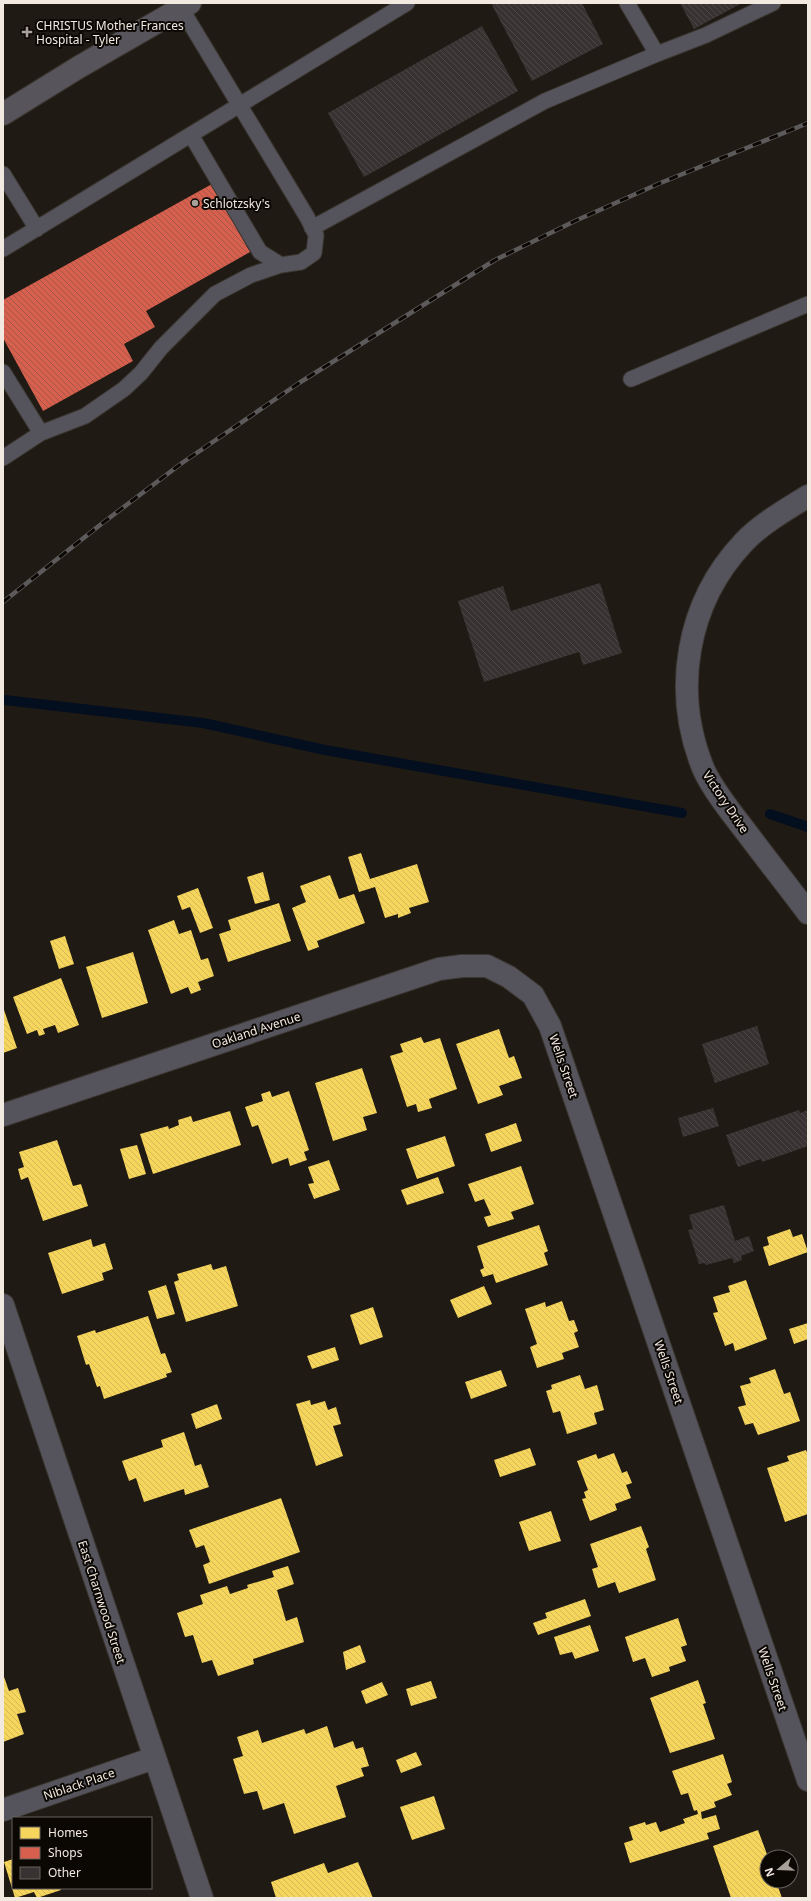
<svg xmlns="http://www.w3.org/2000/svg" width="811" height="1901" viewBox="0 0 811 1901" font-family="'Noto Sans',sans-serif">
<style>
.homes{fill:url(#homes-back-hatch)}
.shops{fill:url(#shops-back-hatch)}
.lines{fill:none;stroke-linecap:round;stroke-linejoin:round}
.stream{stroke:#030e1f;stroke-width:10}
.building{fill:url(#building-back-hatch)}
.lane-casing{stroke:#3d3732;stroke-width:17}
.street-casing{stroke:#3d3732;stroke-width:24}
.primary-casing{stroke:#3d3732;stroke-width:24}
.lane{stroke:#55545c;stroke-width:15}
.street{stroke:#55545c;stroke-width:22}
.primary{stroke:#57545b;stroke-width:22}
.rail-casing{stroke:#5d5a5b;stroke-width:4.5}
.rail{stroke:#0b0703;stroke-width:3;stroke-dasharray:9;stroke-linecap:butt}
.poi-dot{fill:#a8a199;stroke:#0b0703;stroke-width:1.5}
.labels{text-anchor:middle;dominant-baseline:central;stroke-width:4;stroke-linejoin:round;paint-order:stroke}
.poi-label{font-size:12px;fill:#f2e9e1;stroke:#0b0703;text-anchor:start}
.street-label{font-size:12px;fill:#f2e9e1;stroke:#0b0703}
</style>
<defs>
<pattern id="homes-back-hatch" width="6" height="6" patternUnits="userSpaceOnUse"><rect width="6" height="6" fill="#f6d55c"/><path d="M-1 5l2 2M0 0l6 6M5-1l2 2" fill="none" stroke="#d3b857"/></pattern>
<pattern id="shops-back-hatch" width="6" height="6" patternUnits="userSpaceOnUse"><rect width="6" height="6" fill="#d6604d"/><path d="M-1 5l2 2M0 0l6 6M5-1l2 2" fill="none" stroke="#a5574a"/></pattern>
<pattern id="building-back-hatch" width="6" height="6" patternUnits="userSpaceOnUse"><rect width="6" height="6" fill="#383332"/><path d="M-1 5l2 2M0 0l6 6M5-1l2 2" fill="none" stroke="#4c4746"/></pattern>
</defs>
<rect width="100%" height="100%" fill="#201a14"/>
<path class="homes" d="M361,853L370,879L417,864L429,902L409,908L411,913L398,918V914L385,918L375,887L359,892L348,857Z
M263,872L270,900L255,904L247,877Z
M330,875L339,899L354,894L365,923L317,941L319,947L308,951L292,908L306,902L300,886Z
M198,888L213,928L200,933L190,907L182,910L177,896Z
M279,903L291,941L228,962L219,934L231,930L228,920Z
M174,920L179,934L191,930L201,960L208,958L214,976L198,982L201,990L191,994L188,987L171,994L148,930Z
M65,936L74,964L59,969L50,941Z
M133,952L148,1003L102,1018L86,967Z
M61,978L79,1025L58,1033L55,1025L43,1029L45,1034L39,1036L37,1030L27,1034L13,997Z
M3,1007L17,1048L3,1053Z
M499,1029L509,1058L514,1056L522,1078L499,1086L503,1095L478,1104L456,1044Z
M421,1037L424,1043L440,1038L457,1089L429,1099L432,1108L418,1112L416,1104L407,1107L390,1056L403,1052L400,1044Z
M362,1068L377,1113L363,1117L367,1130L333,1141L315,1083Z
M270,1091L272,1097L289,1091L309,1150L304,1152L307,1160L290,1166L288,1158L272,1164L258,1125L252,1127L245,1107L263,1101L261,1094Z
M230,1111L241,1145L153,1174L140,1134L168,1126L169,1129L179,1125L178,1120L191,1116L193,1122Z
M516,1123L522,1141L491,1152L485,1134Z
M445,1136L455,1166L417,1179L406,1149Z
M57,1140L73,1186L81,1184L88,1206L43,1221L28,1177L21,1180L18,1169L24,1167L19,1152Z
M137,1145L146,1174L129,1179L120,1149Z
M329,1160L340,1190L314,1199L308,1184L314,1183L308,1167Z
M521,1166L534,1204L511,1212L514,1219L488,1227L484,1217L491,1215L484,1199L475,1202L468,1184Z
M438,1177L444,1193L407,1205L401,1190Z
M539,1225L548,1251L544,1253L548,1265L496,1283L493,1274L483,1277L480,1270L484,1268L477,1246Z
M790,1229L793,1237L802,1234L808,1252L769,1266L763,1247L769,1245L767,1237Z
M91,1239L93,1247L105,1243L113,1269L102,1273L104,1280L62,1294L48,1253Z
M211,1264L213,1270L226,1266L238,1306L186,1322L174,1282L179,1280L177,1274Z
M746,1280L767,1339L735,1351L733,1343L725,1346L713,1313L718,1312L713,1297L730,1292L728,1286Z
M166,1285L175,1314L157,1319L148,1291Z
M484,1286L492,1304L458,1318L450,1300Z
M562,1301L569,1321L574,1320L578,1331L574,1333L579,1347L562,1353L564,1359L537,1368L530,1347L537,1344L525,1309L545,1302L546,1307Z
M373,1307L383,1337L360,1345L350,1315Z
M148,1316L161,1354L165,1353L172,1372L166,1374L167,1377L104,1399L100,1386L97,1387L89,1364L86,1365L77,1336L95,1330L96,1333Z
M808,1323V1339L794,1344L789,1329Z
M335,1347L339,1360L312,1369L307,1356Z
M775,1369L784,1394L790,1392L800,1421L758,1435L753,1423L745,1425L738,1407L746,1405L740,1386L751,1383L749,1378Z
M501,1370L507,1386L471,1399L465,1382Z
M580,1375L585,1389L597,1385L604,1410L594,1413L597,1424L567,1434L560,1411L553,1413L546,1391L552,1389L551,1385Z
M310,1400L311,1405L325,1401L328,1410L336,1407L341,1424L333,1426L343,1456L316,1466L296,1404Z
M217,1404L222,1419L196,1429L191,1414Z
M184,1432L195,1466L201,1464L209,1487L185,1495L184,1489L144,1502L136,1478L129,1481L122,1461L163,1447L161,1440Z
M530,1448L536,1465L500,1477L494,1460Z
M806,1450L808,1455V1514L785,1522L767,1468L789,1461L787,1456Z
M614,1453L622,1473L627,1471L632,1483L626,1485L631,1498L615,1504L617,1510L590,1521L582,1499L586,1498L584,1492L588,1490L577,1461L596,1454L598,1459Z
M281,1498L300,1552L209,1584L203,1565L210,1562L204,1545L196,1548L189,1530Z
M551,1511L561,1541L529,1551L519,1522Z
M641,1526L649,1547L646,1549L656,1580L619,1593L615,1582L598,1588L592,1569L598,1567L590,1544Z
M288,1566L294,1584L277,1590L286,1621L297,1617L304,1642L253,1659L254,1664L218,1676L212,1660L202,1663L193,1635L185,1637L177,1613L203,1604L200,1595L227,1586L230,1594L248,1588L247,1585L274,1577L272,1571Z
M585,1599L591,1616L538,1635L533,1623L547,1618L545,1613Z
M678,1618L687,1645L681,1647L686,1661L669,1667L670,1671L652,1677L645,1658L633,1662L625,1637Z
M590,1625L599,1651L575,1659L572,1652L560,1655L554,1637Z
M360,1645L366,1662L346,1670L343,1652Z
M3,1674L9,1691L18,1688L26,1712L17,1714L24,1734L3,1742Z
M698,1680L706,1703L703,1704L715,1739L670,1753L650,1698Z
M431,1681L437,1698L411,1706L406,1689Z
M382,1682L388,1695L366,1704L361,1691Z
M327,1726L334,1748L353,1741L356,1749L363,1747L369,1766L361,1768L364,1776L336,1786L346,1817L294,1834L284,1803L263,1810L257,1791L244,1794L233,1759L243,1756L237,1737L258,1730L262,1743L304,1729L306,1734Z
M416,1752L422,1765L401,1773L396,1760Z
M723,1754L732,1782L727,1784L732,1795L714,1802L716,1807L701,1812L702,1819L716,1815L720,1829L707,1833L709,1839L630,1863L624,1843L633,1840L629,1827L645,1822L646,1825L656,1822L660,1832L685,1823L683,1819L698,1814L697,1810L694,1811L688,1793L681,1795L672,1771Z
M434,1796L445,1829L412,1840L400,1807Z
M758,1830L768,1857L767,1881H776L782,1898H731L713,1846Z
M13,1859V1888H60L61,1890L37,1898L34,1892L15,1898L4,1862Z
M358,1862L373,1898H276L271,1882L324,1863L328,1873Z"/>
<path class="shops" d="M212,184L250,252L146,311L155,327L124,344L133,361L43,411L3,338V300Z"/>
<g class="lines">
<path class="stream" d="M5,700L203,723L325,750L682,813
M770,814L808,827"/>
</g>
<path class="building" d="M491,3H582L603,44L532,81Z
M680,3H742L694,29Z
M482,26L518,91L364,177L328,113Z
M600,583L622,653L583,665L579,652L484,682L458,601L503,586L511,611Z
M757,1026L769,1064L715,1083L702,1044Z
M713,1108L719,1126L683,1137L678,1118Z
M799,1110L800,1113L808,1110V1146L762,1162L761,1159L738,1167L726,1135Z
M724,1205L735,1241L749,1236L754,1251L741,1256L742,1260L734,1263L732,1258L706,1265L705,1263L699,1264L688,1230L693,1229L689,1215Z"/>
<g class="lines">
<g class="lane-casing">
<path id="lane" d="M181,8L307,217L316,235L314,253L301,262L281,265L260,252L191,135
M657,54L706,35L773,3
M3,174L37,229
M312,228L545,101L657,54L627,3
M3,249L407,3
M3,372L41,433L3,458
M631,379L808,304
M41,433L85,416L124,389L141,373L161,348L215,294L251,275L281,265"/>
</g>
<g class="street-casing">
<path id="street" d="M808,496C787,509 761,524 744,542C686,603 672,691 703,768C712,789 733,815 747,833C767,860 788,886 808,913
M3,1115L439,969L462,966H487L509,977L533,995L550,1026L808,1780
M3,1305L202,1898
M3,1810L154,1758"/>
</g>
<g class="primary-casing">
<path id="primary" d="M3,114L79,67L190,3"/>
</g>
<use href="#lane" class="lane"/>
<use href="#street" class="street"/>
<use href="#primary" class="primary"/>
<g class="rail-casing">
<path id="rail" d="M3,602L100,525L182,463L299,383L495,260L575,221L658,184L808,123"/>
</g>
<use href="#rail" class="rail"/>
</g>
<g class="poi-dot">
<path d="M25 26h4v4h4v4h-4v4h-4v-4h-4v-4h4z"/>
<circle cx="195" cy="203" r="4"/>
</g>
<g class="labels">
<g class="poi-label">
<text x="36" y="25">CHRISTUS Mother Frances<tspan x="36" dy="14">Hospital - Tyler</tspan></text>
<text x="203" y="203">Schlotzsky's</text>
</g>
<g class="street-label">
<text transform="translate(726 802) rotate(56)">Victory Drive</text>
<text transform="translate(256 1030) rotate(-18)">Oakland Avenue</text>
<text transform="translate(564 1066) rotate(71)">Wells Street</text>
<text transform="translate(669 1372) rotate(71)">Wells Street</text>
<text transform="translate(102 1602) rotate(72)">East Charnwood Street</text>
<text transform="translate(773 1679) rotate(71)">Wells Street</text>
<text transform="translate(79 1784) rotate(-19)">Niblack Place</text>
</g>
</g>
<rect width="811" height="1901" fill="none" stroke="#f2e9e1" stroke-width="8"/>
<rect x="12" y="1817" width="140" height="72" fill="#0b0703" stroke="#67615c"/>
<rect x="20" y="1827" width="20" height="12" fill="#f6d55c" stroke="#67615c"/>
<text x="48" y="1837" font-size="12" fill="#f2e9e1">Homes</text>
<rect x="20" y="1847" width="20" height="12" fill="#d6604d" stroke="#67615c"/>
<text x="48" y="1857" font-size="12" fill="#f2e9e1">Shops</text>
<rect x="20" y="1867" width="20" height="12" fill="#383332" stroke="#67615c"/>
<text x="48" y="1877" font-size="12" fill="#f2e9e1">Other</text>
<g transform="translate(779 1869) rotate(251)"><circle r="19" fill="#0b0703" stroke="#67615c"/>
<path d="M0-3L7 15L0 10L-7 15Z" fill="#a8a199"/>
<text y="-6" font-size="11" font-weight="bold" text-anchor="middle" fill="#f2e9e1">N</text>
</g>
</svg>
